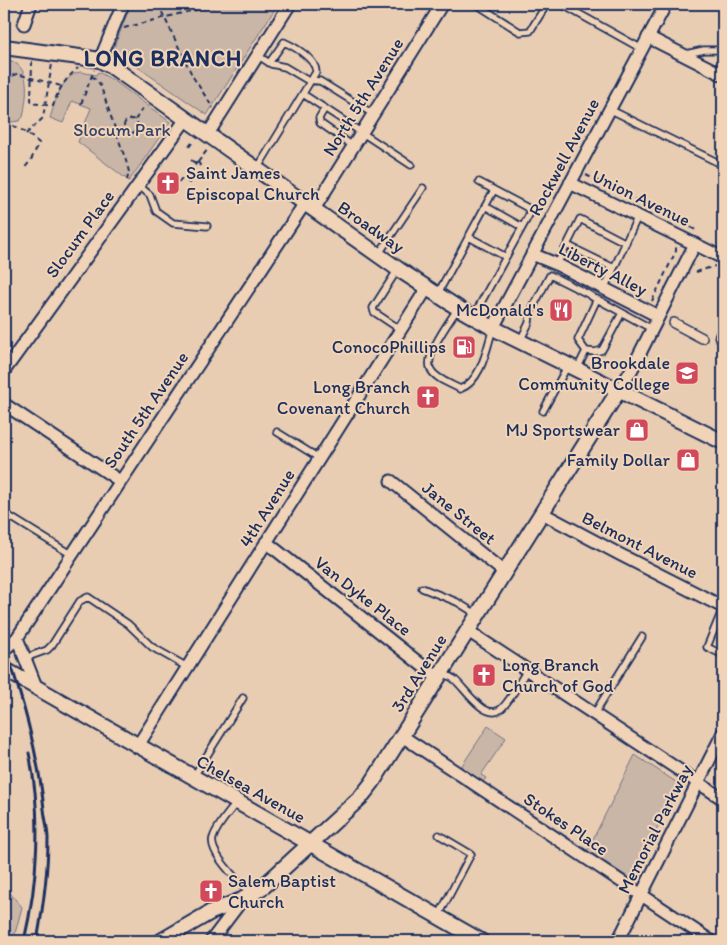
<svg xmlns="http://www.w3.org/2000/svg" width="727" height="945" viewBox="0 0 727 945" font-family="Itim,sans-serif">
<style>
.green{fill:#cab6a7;stroke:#727282}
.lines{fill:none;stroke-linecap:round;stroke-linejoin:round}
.service-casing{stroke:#1b2f5e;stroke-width:9}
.pedestrian-casing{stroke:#1b2f5e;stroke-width:12}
.minor-casing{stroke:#1b2f5e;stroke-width:15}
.tertiary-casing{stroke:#1b2f5e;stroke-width:18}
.path{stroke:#1b2f5e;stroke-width:2;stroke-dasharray:5 4;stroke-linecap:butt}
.service{stroke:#f1d4b7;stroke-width:5.5}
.pedestrian{stroke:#f1d4b7;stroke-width:9}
.minor{stroke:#f1d4b7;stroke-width:11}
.tertiary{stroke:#f1d4b7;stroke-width:14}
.rail{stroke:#1b2f5e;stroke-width:3}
.labels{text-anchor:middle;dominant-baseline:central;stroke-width:4;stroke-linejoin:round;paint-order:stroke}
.street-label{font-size:18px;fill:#1b2f5e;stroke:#f1d4b7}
.park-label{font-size:18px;fill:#354369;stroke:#f1d4b7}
.poi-label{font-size:18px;fill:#1b2f5e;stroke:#f1d4b7;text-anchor:end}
.district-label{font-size:22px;font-weight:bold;letter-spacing:1px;fill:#1b2f5e;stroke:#f1d4b7}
</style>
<rect width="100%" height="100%" fill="#e8cdb3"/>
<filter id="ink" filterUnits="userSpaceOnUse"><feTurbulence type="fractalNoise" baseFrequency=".02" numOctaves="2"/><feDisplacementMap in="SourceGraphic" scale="10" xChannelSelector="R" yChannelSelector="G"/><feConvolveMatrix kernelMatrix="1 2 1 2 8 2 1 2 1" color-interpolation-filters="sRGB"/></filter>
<g filter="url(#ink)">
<path class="green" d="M131,4H278L207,115L113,50Z
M4,59C33,63 27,96 23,117L19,121L4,123Z
M80,72L96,75L98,72L113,80L170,122L129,181L78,142L91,108L72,101L63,123L50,118C55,103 61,76 80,72Z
M488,726L506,738L481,775L486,778L483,782L461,767Z
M635,755L679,784L631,880L587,851Z
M4,886L22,907L13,941H4Z"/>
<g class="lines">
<g class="service-casing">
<path id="service" d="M476,4L520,32L530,31L545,7L552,4
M558,4L563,5L642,49
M686,54L704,50H723
M257,55L271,64L285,67L307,80L320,81L373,114
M303,94L411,165
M325,108L319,118L320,123L353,146
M609,109L723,165
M257,169L316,72C316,59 295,47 284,42L269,63
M479,182L494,190
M138,185L150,195L156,211L173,223L207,226
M485,206L522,227
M469,237L506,257
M626,243L580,219L567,245L614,268L638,216
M378,255L423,188
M557,264L567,245
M398,269L373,308L374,312L401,330
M604,289L614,268
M437,295L494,190L526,207L529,210V215L473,317
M458,308C450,321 423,356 431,370C436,379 451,384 460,389C482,381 487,347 493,328
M622,313L602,350L595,352L586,351L578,340L597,299L652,329
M723,325L718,337L723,343
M520,341L529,323L530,313L550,275L588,294L597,300
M577,369L586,351
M543,411L568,365
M277,432L319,458
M9,516L72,555
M422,588L457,602L478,615
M723,608L707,647L723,655
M25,658L47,650L52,645L80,601L88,597L128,624L152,647L187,667
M442,672C446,675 452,677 455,680C464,687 485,722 501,709C512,699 519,682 527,670
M594,714L642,637
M194,776L243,698
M237,802C229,813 217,825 213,838C208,853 240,882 250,894
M438,917L471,854L439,835"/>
</g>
<g class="pedestrian-casing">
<path id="pedestrian" d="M674,323L702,338"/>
</g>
<g class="minor-casing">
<path id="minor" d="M24,24L31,4
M648,37L723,75
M100,60L123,4
M208,134L290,4
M570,183L723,258
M314,209L442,4
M532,254L556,264L658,316
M493,328L666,4
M4,371L186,119
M619,390L632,369L695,244
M4,404L120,481
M391,481L504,572
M542,513L619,554L723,607
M266,542L438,678
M468,631L723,799
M4,650L17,638
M37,689L17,638L305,203
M402,736L711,941
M137,747L427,288
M211,941L242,900
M618,941L723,733"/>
</g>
<g class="tertiary-casing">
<path id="tertiary" d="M4,47L87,58L100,60L111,66L398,269L458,308L493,328L723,442
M4,669L481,941
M161,941L211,912L242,900L264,886L361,797L372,783L619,390"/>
</g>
<path class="path" d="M158,4L193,77L213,108
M124,28L182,13L226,4
M32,61L31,103L53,106C58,90 65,79 78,68
M4,70L5,65
M92,76L98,81L102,90L127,164L129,172L127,180
M4,79L17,74L61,86
M81,104L94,70
M124 126a7 7 0 1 1 14 0a7 7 0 1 1-14 0Z
M135,120L145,105
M4,125C18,124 29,135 39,143L31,160L23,170
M26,134L43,118L52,64
M189,147L194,140
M191,160L195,163
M198,162L208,149
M198,162L200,165L197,167L195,164Z
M586,175L698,231
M186,180L192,185
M179,182L181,179L186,180L196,166
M696,272L715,266
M652,301L676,251V247"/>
<use href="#service" class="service"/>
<use href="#pedestrian" class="pedestrian"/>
<use href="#minor" class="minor"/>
<use href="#tertiary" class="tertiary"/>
<path class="rail" d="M4,643C22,697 38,752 44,809C45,819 48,829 48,839C48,873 43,908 37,941
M24,941C38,881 42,814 29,753"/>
</g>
</g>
<defs>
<g id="church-square" transform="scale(1.25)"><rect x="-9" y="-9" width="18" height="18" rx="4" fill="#d1495b" stroke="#f1d4b7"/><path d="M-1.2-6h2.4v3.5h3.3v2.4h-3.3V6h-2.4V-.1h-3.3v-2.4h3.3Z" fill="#fff"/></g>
<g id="restaurant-square" transform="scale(1.25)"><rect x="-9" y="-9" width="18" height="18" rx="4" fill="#d1495b" stroke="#f1d4b7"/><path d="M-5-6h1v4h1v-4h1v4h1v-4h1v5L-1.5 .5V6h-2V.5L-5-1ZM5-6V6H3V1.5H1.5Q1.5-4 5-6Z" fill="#fff"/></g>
<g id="fuel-square" transform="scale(1.25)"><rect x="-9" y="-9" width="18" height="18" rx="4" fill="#d1495b" stroke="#f1d4b7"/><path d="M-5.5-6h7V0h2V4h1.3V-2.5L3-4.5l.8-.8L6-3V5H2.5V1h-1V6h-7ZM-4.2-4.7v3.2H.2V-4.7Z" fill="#fff"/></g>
<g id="university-square" transform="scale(1.25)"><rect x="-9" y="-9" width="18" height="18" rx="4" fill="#d1495b" stroke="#f1d4b7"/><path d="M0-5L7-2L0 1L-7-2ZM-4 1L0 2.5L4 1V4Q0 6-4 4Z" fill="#fff"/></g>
<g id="shop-square" transform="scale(1.25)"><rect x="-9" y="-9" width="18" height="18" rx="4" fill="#d1495b" stroke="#f1d4b7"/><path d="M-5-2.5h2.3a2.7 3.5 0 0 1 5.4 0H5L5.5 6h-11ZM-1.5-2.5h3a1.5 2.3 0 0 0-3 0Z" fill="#fff"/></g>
</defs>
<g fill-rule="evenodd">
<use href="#church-square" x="168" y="183"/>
<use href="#restaurant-square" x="561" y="310"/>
<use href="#fuel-square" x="464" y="347"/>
<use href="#university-square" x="687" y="373"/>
<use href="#church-square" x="428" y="397"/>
<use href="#shop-square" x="637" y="430"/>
<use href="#shop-square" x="688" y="460"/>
<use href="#church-square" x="484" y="675"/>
<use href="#church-square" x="211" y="891"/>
</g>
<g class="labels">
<g class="street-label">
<text transform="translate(363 97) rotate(-58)">North 5th Avenue</text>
<text transform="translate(564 157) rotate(-62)">Rockwell Avenue</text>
<text transform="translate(641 198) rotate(26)">Union Avenue</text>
<text transform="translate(371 227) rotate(35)">Broadway</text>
<text transform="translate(80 234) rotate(-54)">Slocum Place</text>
<text transform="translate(603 269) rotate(27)">Liberty Alley</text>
<text transform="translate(146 410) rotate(-56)">South 5th Avenue</text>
<text transform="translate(267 508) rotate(-58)">4th Avenue</text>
<text transform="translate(459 513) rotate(39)">Jane Street</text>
<text transform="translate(640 545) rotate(27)">Belmont Avenue</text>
<text transform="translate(363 596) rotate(38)">Van Dyke Place</text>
<text transform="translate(419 673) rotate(-58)">3rd Avenue</text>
<text transform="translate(251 789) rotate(29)">Chelsea Avenue</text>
<text transform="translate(566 824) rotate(34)">Stokes Place</text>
<text transform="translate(655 829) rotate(-63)">Memorial Parkway</text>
</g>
<g class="park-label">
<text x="122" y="130">Slocum Park</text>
</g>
<g class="poi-label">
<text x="186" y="173" text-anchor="start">Saint James<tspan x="186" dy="21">Episcopal Church</tspan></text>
<text x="544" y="310">McDonald's</text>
<text x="446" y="347">ConocoPhillips</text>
<text x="670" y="363">Brookdale<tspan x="670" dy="21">Community College</tspan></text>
<text x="410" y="387">Long Branch<tspan x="410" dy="21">Covenant Church</tspan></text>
<text x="620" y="430">MJ Sportswear</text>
<text x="670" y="460">Family Dollar</text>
<text x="502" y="665" text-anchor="start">Long Branch<tspan x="502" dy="21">Church of God</tspan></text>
<text x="228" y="881" text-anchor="start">Salem Baptist<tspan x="228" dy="21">Church</tspan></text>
</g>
<g class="district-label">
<text x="163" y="58">LONG BRANCH</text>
</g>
</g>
<rect width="727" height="945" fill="none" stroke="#f1d4b7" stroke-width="20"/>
<rect x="10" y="10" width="707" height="925" fill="none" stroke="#1b2f5e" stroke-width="2" filter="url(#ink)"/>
</svg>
